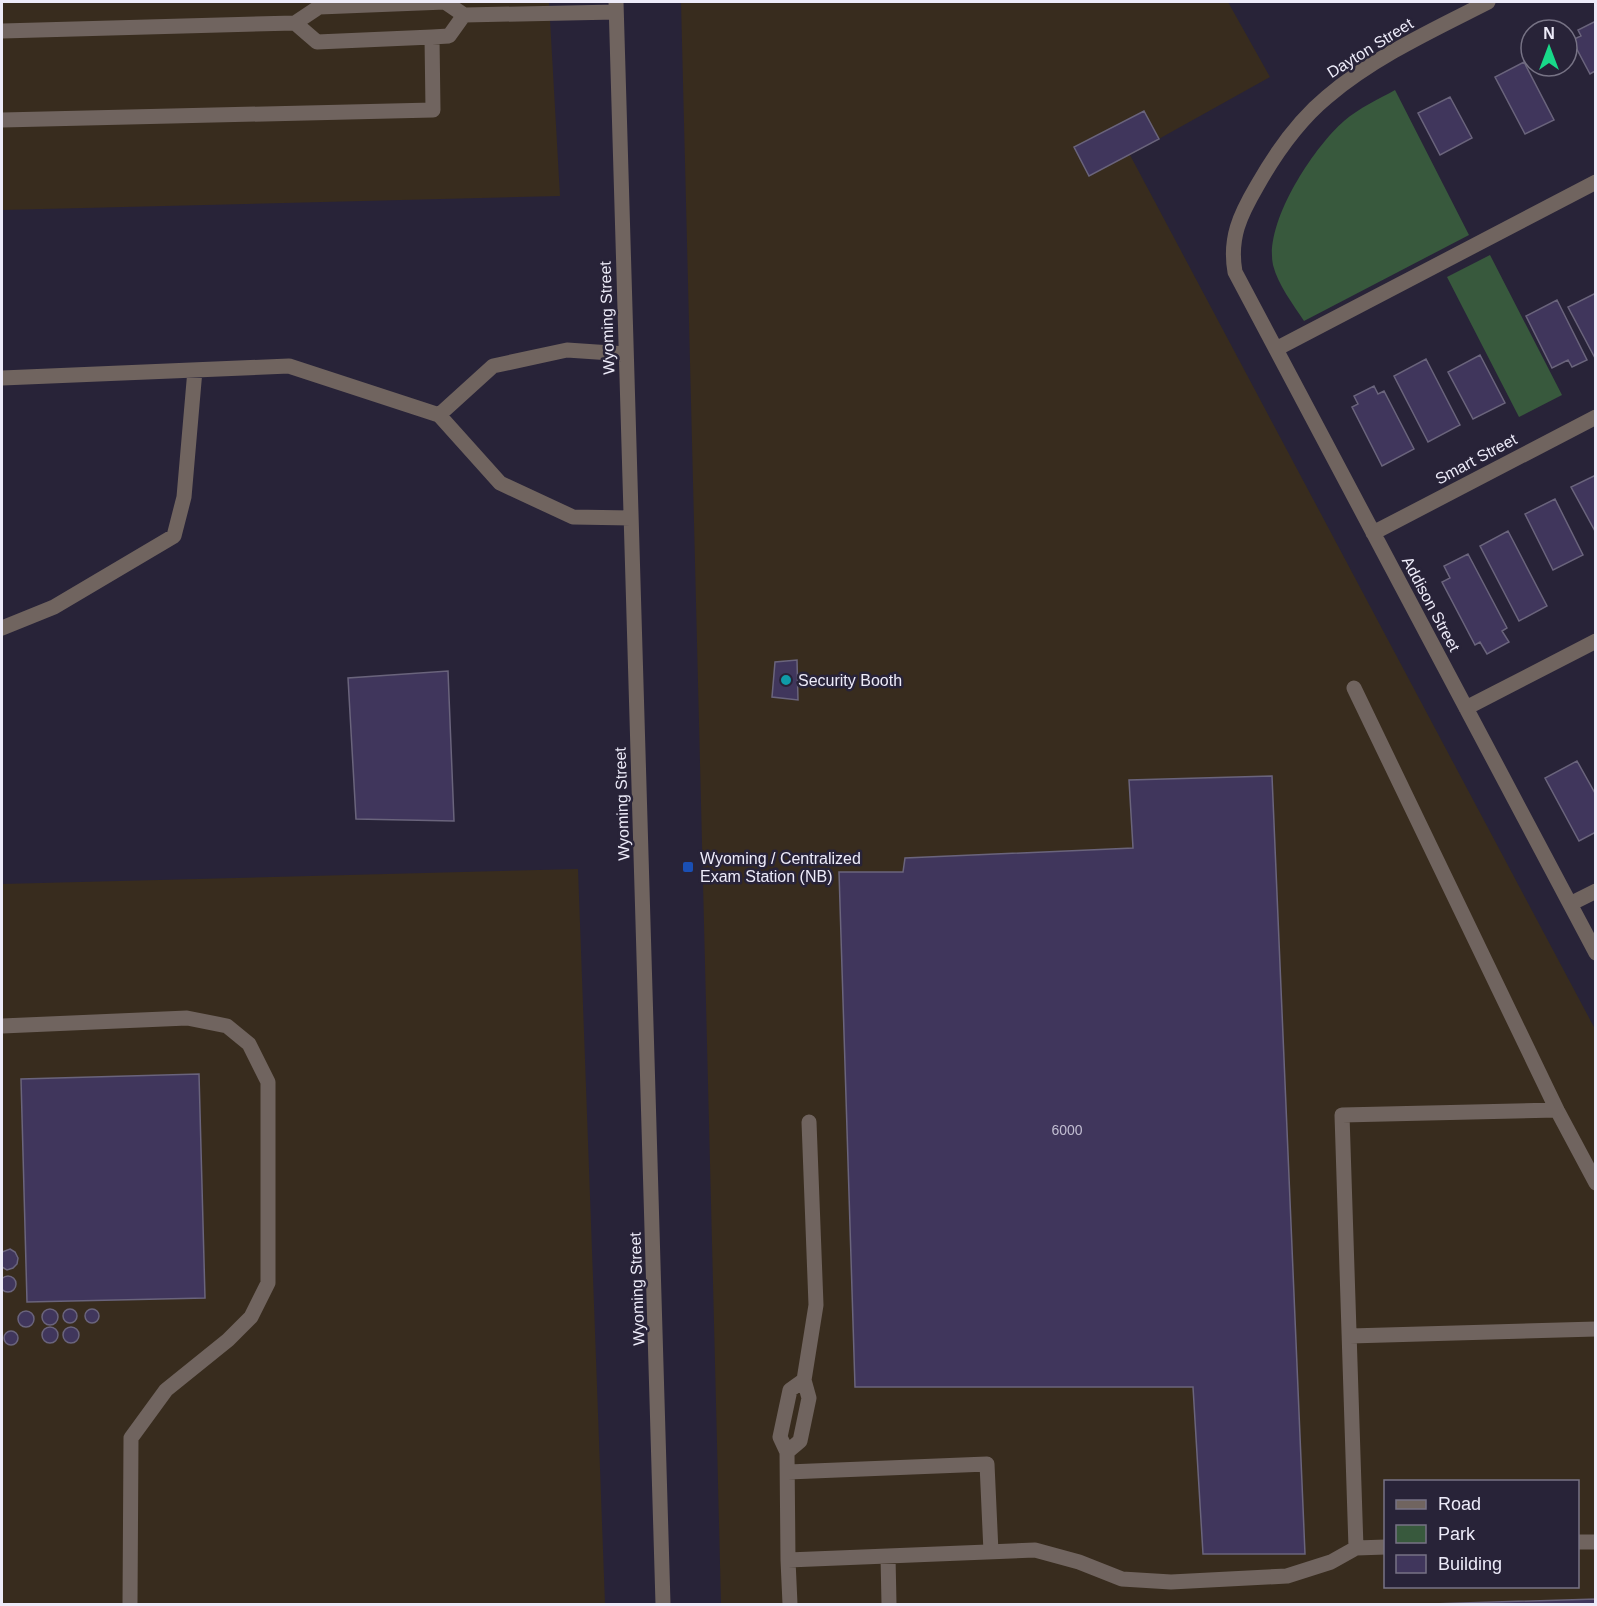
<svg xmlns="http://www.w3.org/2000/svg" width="1597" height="1606" viewBox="0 0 1597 1606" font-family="Helvetica,sans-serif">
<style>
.industrial{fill:#382c1e;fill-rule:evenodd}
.green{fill:#38593d}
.building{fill:#40365c;stroke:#6a647c;stroke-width:1.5}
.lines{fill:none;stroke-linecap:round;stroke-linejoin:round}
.minor{stroke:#70645f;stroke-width:15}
.culture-dot{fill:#0f9aa8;stroke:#282338;stroke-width:2}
.transit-dot{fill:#1a4fb4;stroke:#282338;stroke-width:2}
.labels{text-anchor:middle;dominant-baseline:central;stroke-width:5;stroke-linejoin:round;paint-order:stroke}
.number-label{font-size:14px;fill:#c2bed2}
.street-label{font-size:16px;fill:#edebf9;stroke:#282338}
.poi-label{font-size:16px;fill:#edebf9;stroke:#282338;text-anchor:start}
</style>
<rect width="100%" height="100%" fill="#282338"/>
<path class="industrial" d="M2,2H549L560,196L2,210Z
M681,2H1228L1270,77L1130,155L1595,1029V1604H721ZM1386,1482H1578V1586H1386Z
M578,869L605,1604H2V884Z"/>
<path class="green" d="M1395,90L1469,235L1304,321C1293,304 1278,285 1273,265C1264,223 1313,148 1344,121C1359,108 1379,99 1395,90Z
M1490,255L1562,395L1519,417L1447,277Z"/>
<path class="building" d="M1596,21V73L1595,71L1590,74L1572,40L1581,36L1578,30Z
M1524,62L1554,120L1525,134L1495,77Z
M1450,97L1472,138L1440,155L1418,113Z
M1144,111L1159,139L1089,176L1074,147Z
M1596,293V360L1568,307Z
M1557,300L1587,360L1572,367L1568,360L1552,368L1526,316Z
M1480,355L1505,403L1473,419L1448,372Z
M1426,359L1460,425L1428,442L1394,376Z
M1374,386L1378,394L1384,391L1414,449L1382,466L1352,407L1358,404L1354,396Z
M1596,475V533L1571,487Z
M1555,499L1583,555L1553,570L1525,514Z
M1508,531L1547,606L1519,621L1480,546Z
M1468,554L1507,628L1502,631L1509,642L1487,654L1480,642L1475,645L1442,582L1450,578L1444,566Z
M797,660L798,700L772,697L775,662Z
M448,671L454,821L356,819L348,678Z
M1577,761L1596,795V832L1579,841L1545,778Z
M1272,776L1305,1554H1203L1193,1387H855L839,872H903L905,858L1133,848L1129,780Z
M199,1074L205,1298L27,1302L21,1079Z
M10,1249L15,1252L18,1258L17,1264L13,1268L7,1270L2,1267V1252Z
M0 1284a8 8 0 1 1 16 0a8 8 0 1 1-16 0Z
M63 1316a7 7 0 1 1 14 0a7 7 0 1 1-14 0Z
M85 1316a7 7 0 1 1 14 0a7 7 0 1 1-14 0Z
M42 1317a8 8 0 1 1 16 0a8 8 0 1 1-16 0Z
M18 1319a8 8 0 1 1 16 0a8 8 0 1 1-16 0Z
M63 1335a8 8 0 1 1 16 0a8 8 0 1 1-16 0Z
M42 1335a8 8 0 1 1 16 0a8 8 0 1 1-16 0Z
M4 1338a7 7 0 1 1 14 0a7 7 0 1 1-14 0Z
M1596,1599V1604H1431Z"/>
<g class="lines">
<path class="minor" d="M616,2L663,1604
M1488,2C1433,30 1374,57 1327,97C1298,121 1275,154 1257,186C1240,215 1229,238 1235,272L1596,953
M295,23L317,42L432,37L449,36L464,15
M2,31L295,23L319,7L445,2L464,15L616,12
M2,120L433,110L432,37
M1276,349L1596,182
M626,354L567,350L493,366L439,415L500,483L573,517L631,518
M2,378L289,366L439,415
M1373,533L1596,417
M2,628L54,607L174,536L184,497L195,370
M1354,688L1557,1110L1596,1183
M1466,708L1596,641
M1570,904L1596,891
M2,1026L187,1018L227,1026L249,1044L268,1082V1283L251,1317L228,1340L166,1390L131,1438L130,1604
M1350,1336L1596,1329
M787,1452L800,1441L809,1398L804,1380L816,1305L809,1122
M788,1472L987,1464L991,1552
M1578,1542H1596
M1356,1548L1342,1115L1557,1110
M888,1556L889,1604
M788,1560L787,1452L780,1437L790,1390L804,1380
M790,1604L788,1560L1035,1550L1079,1562L1122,1579L1171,1582L1287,1576L1331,1562L1356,1548L1386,1547"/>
</g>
<circle class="culture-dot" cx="786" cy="680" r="6"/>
<rect class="transit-dot" x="682" y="861" width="12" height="12" rx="3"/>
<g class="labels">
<g class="number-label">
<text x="1067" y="1130">6000</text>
</g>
<g class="street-label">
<text transform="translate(1370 48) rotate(-32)">Dayton Street</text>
<text transform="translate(607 318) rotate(-92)">Wyoming Street</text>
<text transform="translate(1476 459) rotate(-28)">Smart Street</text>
<text transform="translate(1431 604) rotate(62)">Addison Street</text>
<text transform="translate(622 804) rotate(-92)">Wyoming Street</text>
<text transform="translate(637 1289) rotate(-92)">Wyoming Street</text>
</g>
<g class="poi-label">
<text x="798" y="680">Security Booth</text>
<text x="700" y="858">Wyoming / Centralized<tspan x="700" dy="18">Exam Station (NB)</tspan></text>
</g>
</g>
<rect width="1597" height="1606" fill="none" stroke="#edebf9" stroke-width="6"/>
<rect x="1384" y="1480" width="195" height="108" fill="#282338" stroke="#777385" stroke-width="1.5"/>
<rect x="1396" y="1500" width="30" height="9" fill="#70645f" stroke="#777385" stroke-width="1.5"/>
<text x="1438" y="1510" font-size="18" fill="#edebf9">Road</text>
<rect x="1396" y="1525" width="30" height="18" fill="#38593d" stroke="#777385" stroke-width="1.5"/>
<text x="1438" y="1540" font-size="18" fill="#edebf9">Park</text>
<rect x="1396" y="1555" width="30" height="18" fill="#40365c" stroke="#777385" stroke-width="1.5"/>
<text x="1438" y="1570" font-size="18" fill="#edebf9">Building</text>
<g transform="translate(1549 48)"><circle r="28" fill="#282338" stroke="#777385" stroke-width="1.5"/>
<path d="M0-4.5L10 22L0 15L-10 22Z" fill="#18d989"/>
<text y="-9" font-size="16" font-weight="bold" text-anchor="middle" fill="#edebf9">N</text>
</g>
</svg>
